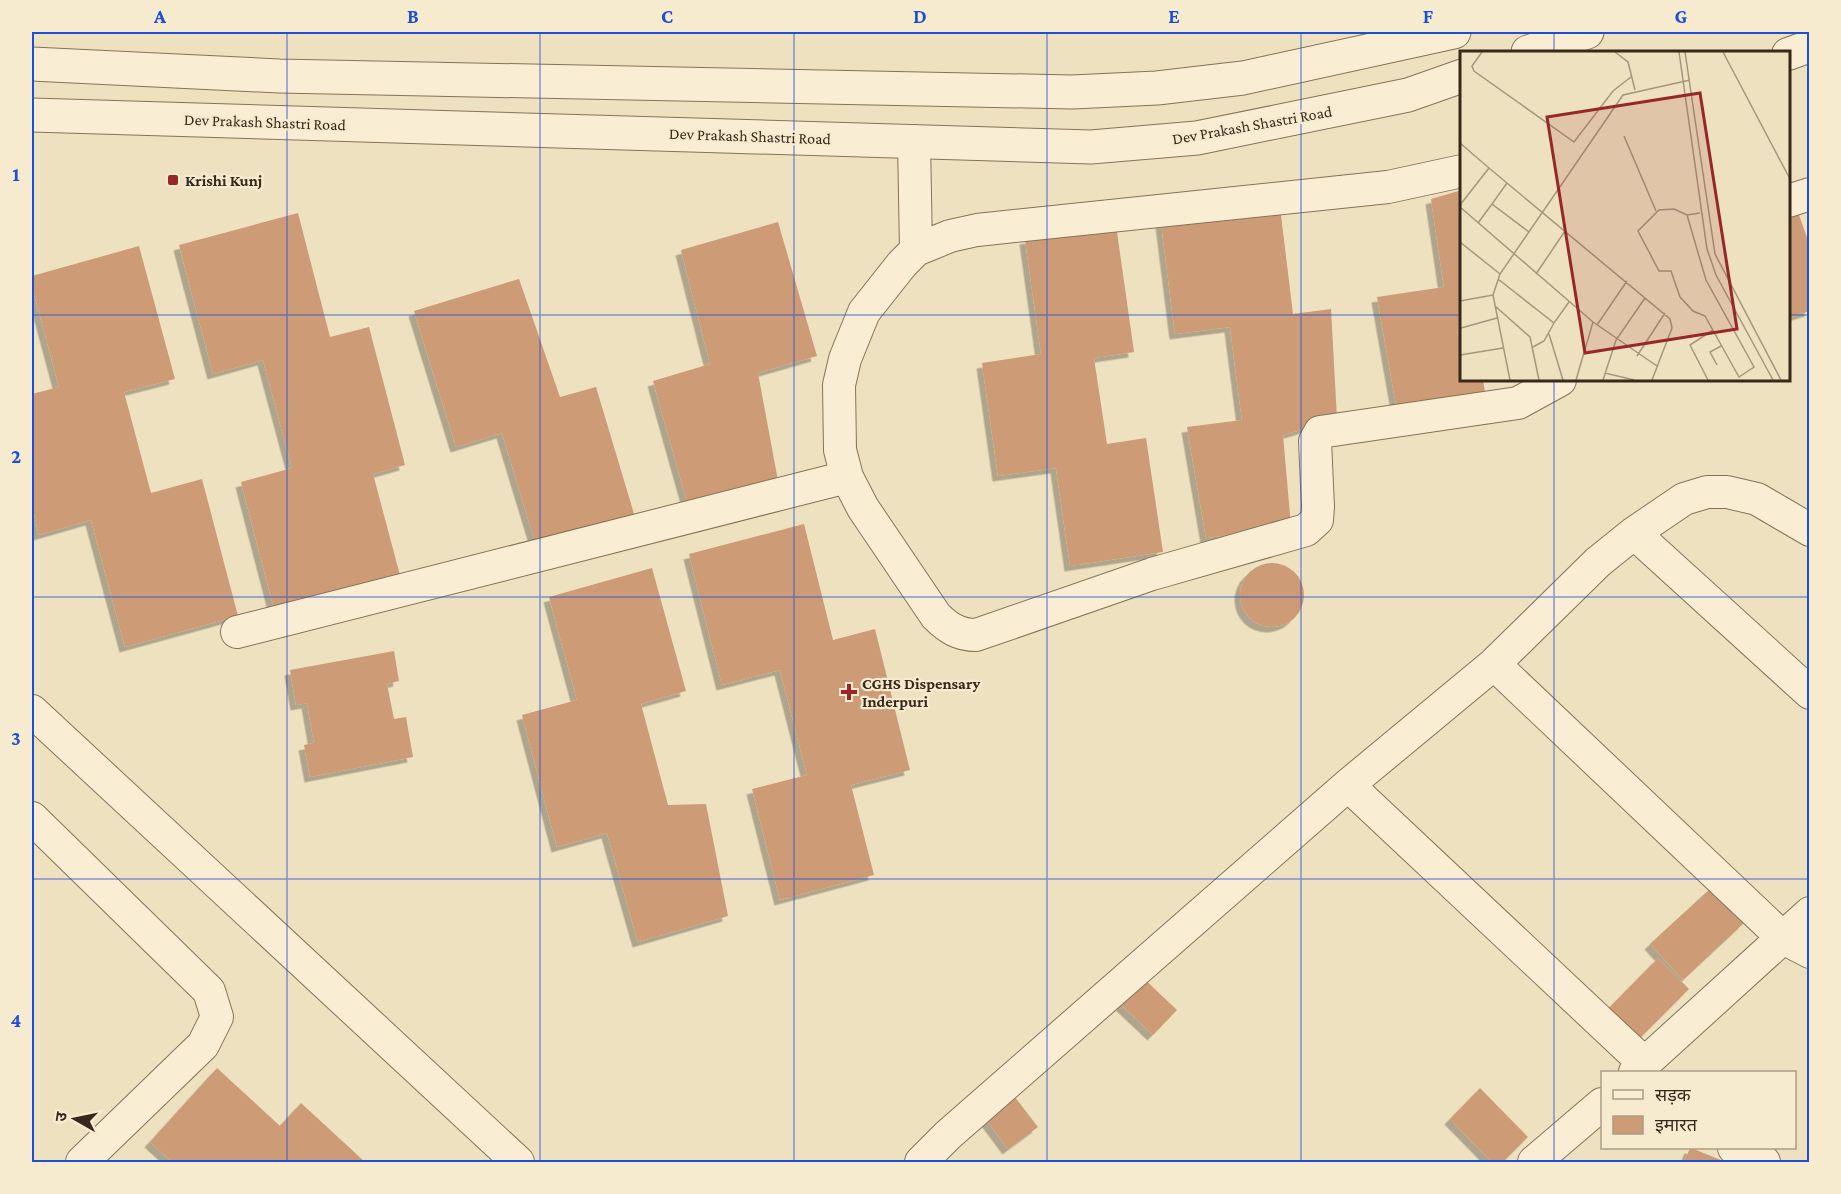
<svg xmlns="http://www.w3.org/2000/svg" width="1841" height="1194" viewBox="0 0 1841 1194" font-family="'Crimson Pro','Noto Sans Devanagari',serif">
<style>
.building{fill:#cd9b75;filter:url(#shadow)}
.lines{fill:none;stroke-linecap:round;stroke-linejoin:round}
.minor-casing{stroke:#877257;stroke-width:34}
.tertiary-casing{stroke:#877257;stroke-width:35}
.minor{stroke:#f9eed3;stroke-width:32}
.tertiary{stroke:#f9eed3;stroke-width:33}
.grid{fill:none;stroke:#1d4ed8;stroke-width:1.5;stroke-opacity:0.55}
.poi-dot{fill:#972827;stroke:#f6ebcf;stroke-width:2}
.labels{text-anchor:middle;dominant-baseline:central;stroke-width:4.5;stroke-linejoin:round;paint-order:stroke}
.street-label{font-size:16px;fill:#36291c;stroke:#f6ebcf}
.poi-label{font-size:16px;font-weight:bold;fill:#36291c;stroke:#f6ebcf;text-anchor:start}
.inset-road{fill:none;stroke:#a4977e;stroke-width:1.5}
.view{fill:#972827;fill-opacity:0.15;stroke:#972827;stroke-width:3}
.inset-edge{fill:none;stroke:#36291c;stroke-width:3}
.neatline{fill:none;stroke:#1d4ed8;stroke-width:2}
.grid-label{font-size:20px;text-anchor:middle;font-weight:bold;fill:#1d4ed8}
</style>
<defs>
<filter id="shadow"><feDropShadow dx="-5.5" dy="5.5" stdDeviation="0" flood-color="#0004"/></filter>
</defs>
<rect width="100%" height="100%" fill="#eee1bf"/>
<path class="building" d="M1462,190V380H1483L1485,392L1396,405L1377,297L1444,287L1431,199Z
M1794,201L1810,246V311L1788,318V203Z
M1280,207L1293,314L1331,309L1337,419L1283,435L1291,526L1206,538L1187,427L1242,420L1230,327L1175,334L1161,222Z
M298,213L330,337L369,327L405,465L373,474L401,579L275,613L241,482L292,468L263,360L213,374L179,245Z
M778,222L817,356L758,373L779,486L689,509L653,381L710,364L681,250Z
M1116,225L1134,352L1094,358L1107,444L1146,438L1163,552L1070,566L1056,468L998,476L982,363L1041,354L1025,239Z
M139,246L175,379L124,392L151,493L202,479L238,616L125,647L91,520L39,535L32,505V394L59,387L32,286V276Z
M519,279L560,397L596,387L635,517L537,548L502,433L456,447L414,311Z
M804,524L833,640L875,629L910,770L851,785L874,875L780,900L752,789L807,775L780,670L722,685L689,554Z
M1240 595a32 32 0 1 1 64 0a32 32 0 1 1-64 0Z
M652,568L686,691L641,704L668,805L706,804L728,916L638,942L607,833L557,847L522,715L577,700L549,597Z
M394,651L399,681L387,684L394,719L406,717L413,757L310,777L304,745L314,743L307,703L296,705L290,670Z
M1711,888L1744,923L1683,980L1650,944Z
M1658,958L1689,989L1635,1043L1605,1012Z
M1140,975L1177,1010L1153,1035L1116,1000Z
M217,1068L280,1126L301,1103L365,1162H172L150,1142Z
M1480,1088L1528,1137L1503,1162H1492L1450,1119Z
M1011,1092L1038,1127L1008,1149L982,1114Z
M1690,1148H1691L1726,1162H1684Z"/>
<g class="lines">
<g class="minor-casing">
<path id="minor" d="M1788,54L1810,46
M914,141L916,250
M1462,171L1388,187L977,230L950,236L916,250L902,264L864,312L845,359L839,385L840,450L847,477L863,508L936,616C948,628 959,635 976,635L1152,574L1306,530L1317,520L1318,507L1315,441L1320,432L1518,403L1560,380
M1788,201L1810,194
M1634,533L1810,693
M237,632L847,477
M1494,664L1783,938L1810,952
M32,711L518,1162
M1348,785L1644,1063
M32,818L209,991L217,1017L203,1045L82,1162
M1635,1072L1810,913
M1734,1148L1764,1162
M921,1162L948,1135L1348,785L1494,664L1598,562L1634,533L1684,499L1707,492H1727L1757,499L1810,530
M1534,1162L1602,1104"/>
</g>
<g class="tertiary-casing">
<path id="tertiary" d="M1528,52L1587,32
M32,64L279,76L1072,92L1157,88L1243,78L1454,32
M32,115L1091,147L1197,138L1408,95L1462,76"/>
</g>
<use href="#minor" class="minor"/>
<use href="#tertiary" class="tertiary"/>
</g>
<path class="grid" d="M287,32V1162M540,32V1162M794,32V1162M1047,32V1162M1301,32V1162M1554,32V52M32,315H1462M1788,315H1810M1554,380V1162M32,597H1810M32,879H1810"/>
<g class="poi-dot">
<rect x="167" y="174" width="12" height="12" rx="3"/>
<path d="M846 683h6v6h6v6h-6v6h-6v-6h-6v-6h6z"/>
</g>
<g class="labels">
<g class="street-label">
<text transform="translate(265 122) rotate(2)">Dev Prakash Shastri Road</text>
<text transform="translate(1252 125) rotate(-10)">Dev Prakash Shastri Road</text>
<text transform="translate(750 136) rotate(2)">Dev Prakash Shastri Road</text>
</g>
<g class="poi-label">
<text x="185" y="180">Krishi Kunj</text>
<text x="862" y="683">CGHS Dispensary<tspan x="862" dy="18">Inderpuri</tspan></text>
</g>
</g>
<g transform="translate(1460 51)">
<rect width="330" height="330" fill="#eee1bf"/>
<path class="inset-road" d="M22,1L12,15L14,20L114,91L153,40L171,26M155,1L168,11L175,39M219,1L247,198L256,224L313,329M225,1L255,203L321,329M263,1L330,128M164,85L196,160M0,92L29,117L0,154M29,117L210,268L212,277L192,329M47,132L32,153L69,181M0,156L133,271L197,315M227,164L246,229L294,316L279,326L245,265L233,260L220,246L211,220H199L178,180L199,159L214,158L227,164L240,162M18,172L32,153M0,191L40,223M76,223L105,180M38,228L94,272L109,251M0,250L33,244M35,255L70,286L79,329M137,274L167,230M1,277L37,267M89,283L103,329M73,296L84,290L94,272M0,304L43,297M177,305L205,262M257,314L250,301L261,295M145,322L174,329M50,329L33,244L40,223L163,44L230,29M116,329L133,271M143,329L156,289L185,247M248,329L230,294L253,279"/>
<path class="view" d="M240,42L277,278L125,302L87,66Z"/>
<rect width="330" height="330" class="inset-edge"/>
</g>
<rect width="1841" height="1194" fill="none" stroke="#f6ebcf" stroke-width="66"/>
<rect x="1601" y="1071" width="195" height="78" fill="#f6ebcf" stroke="#a99d87" stroke-width="1.5"/>
<rect x="1613" y="1090" width="30" height="9" fill="#f9eed3" stroke="#a99d87" stroke-width="1.5"/>
<text x="1655" y="1101" font-size="18" fill="#36291c">सड़क</text>
<rect x="1613" y="1116" width="30" height="18" fill="#cd9b75" stroke="#a99d87" stroke-width="1.5"/>
<text x="1655" y="1131" font-size="18" fill="#36291c">इमारत</text>
<g transform="translate(75 1119) rotate(279)" stroke="#f6ebcf" stroke-width="4.5" paint-order="stroke">
<path d="M0-4.5L10 22L0 15L-10 22Z" fill="#36291c"/>
<text y="-9" font-size="16" font-weight="bold" text-anchor="middle" fill="#36291c">उ</text>
</g>
<rect x="33" y="33" width="1775" height="1128" class="neatline"/>
<g class="grid-label">
<text x="160" y="23">A</text>
<text x="413" y="23">B</text>
<text x="667" y="23">C</text>
<text x="920" y="23">D</text>
<text x="1174" y="23">E</text>
<text x="1428" y="23">F</text>
<text x="1681" y="23">G</text>
<text x="16" y="181">1</text>
<text x="16" y="463">2</text>
<text x="16" y="745">3</text>
<text x="16" y="1027">4</text>
</g>
</svg>
